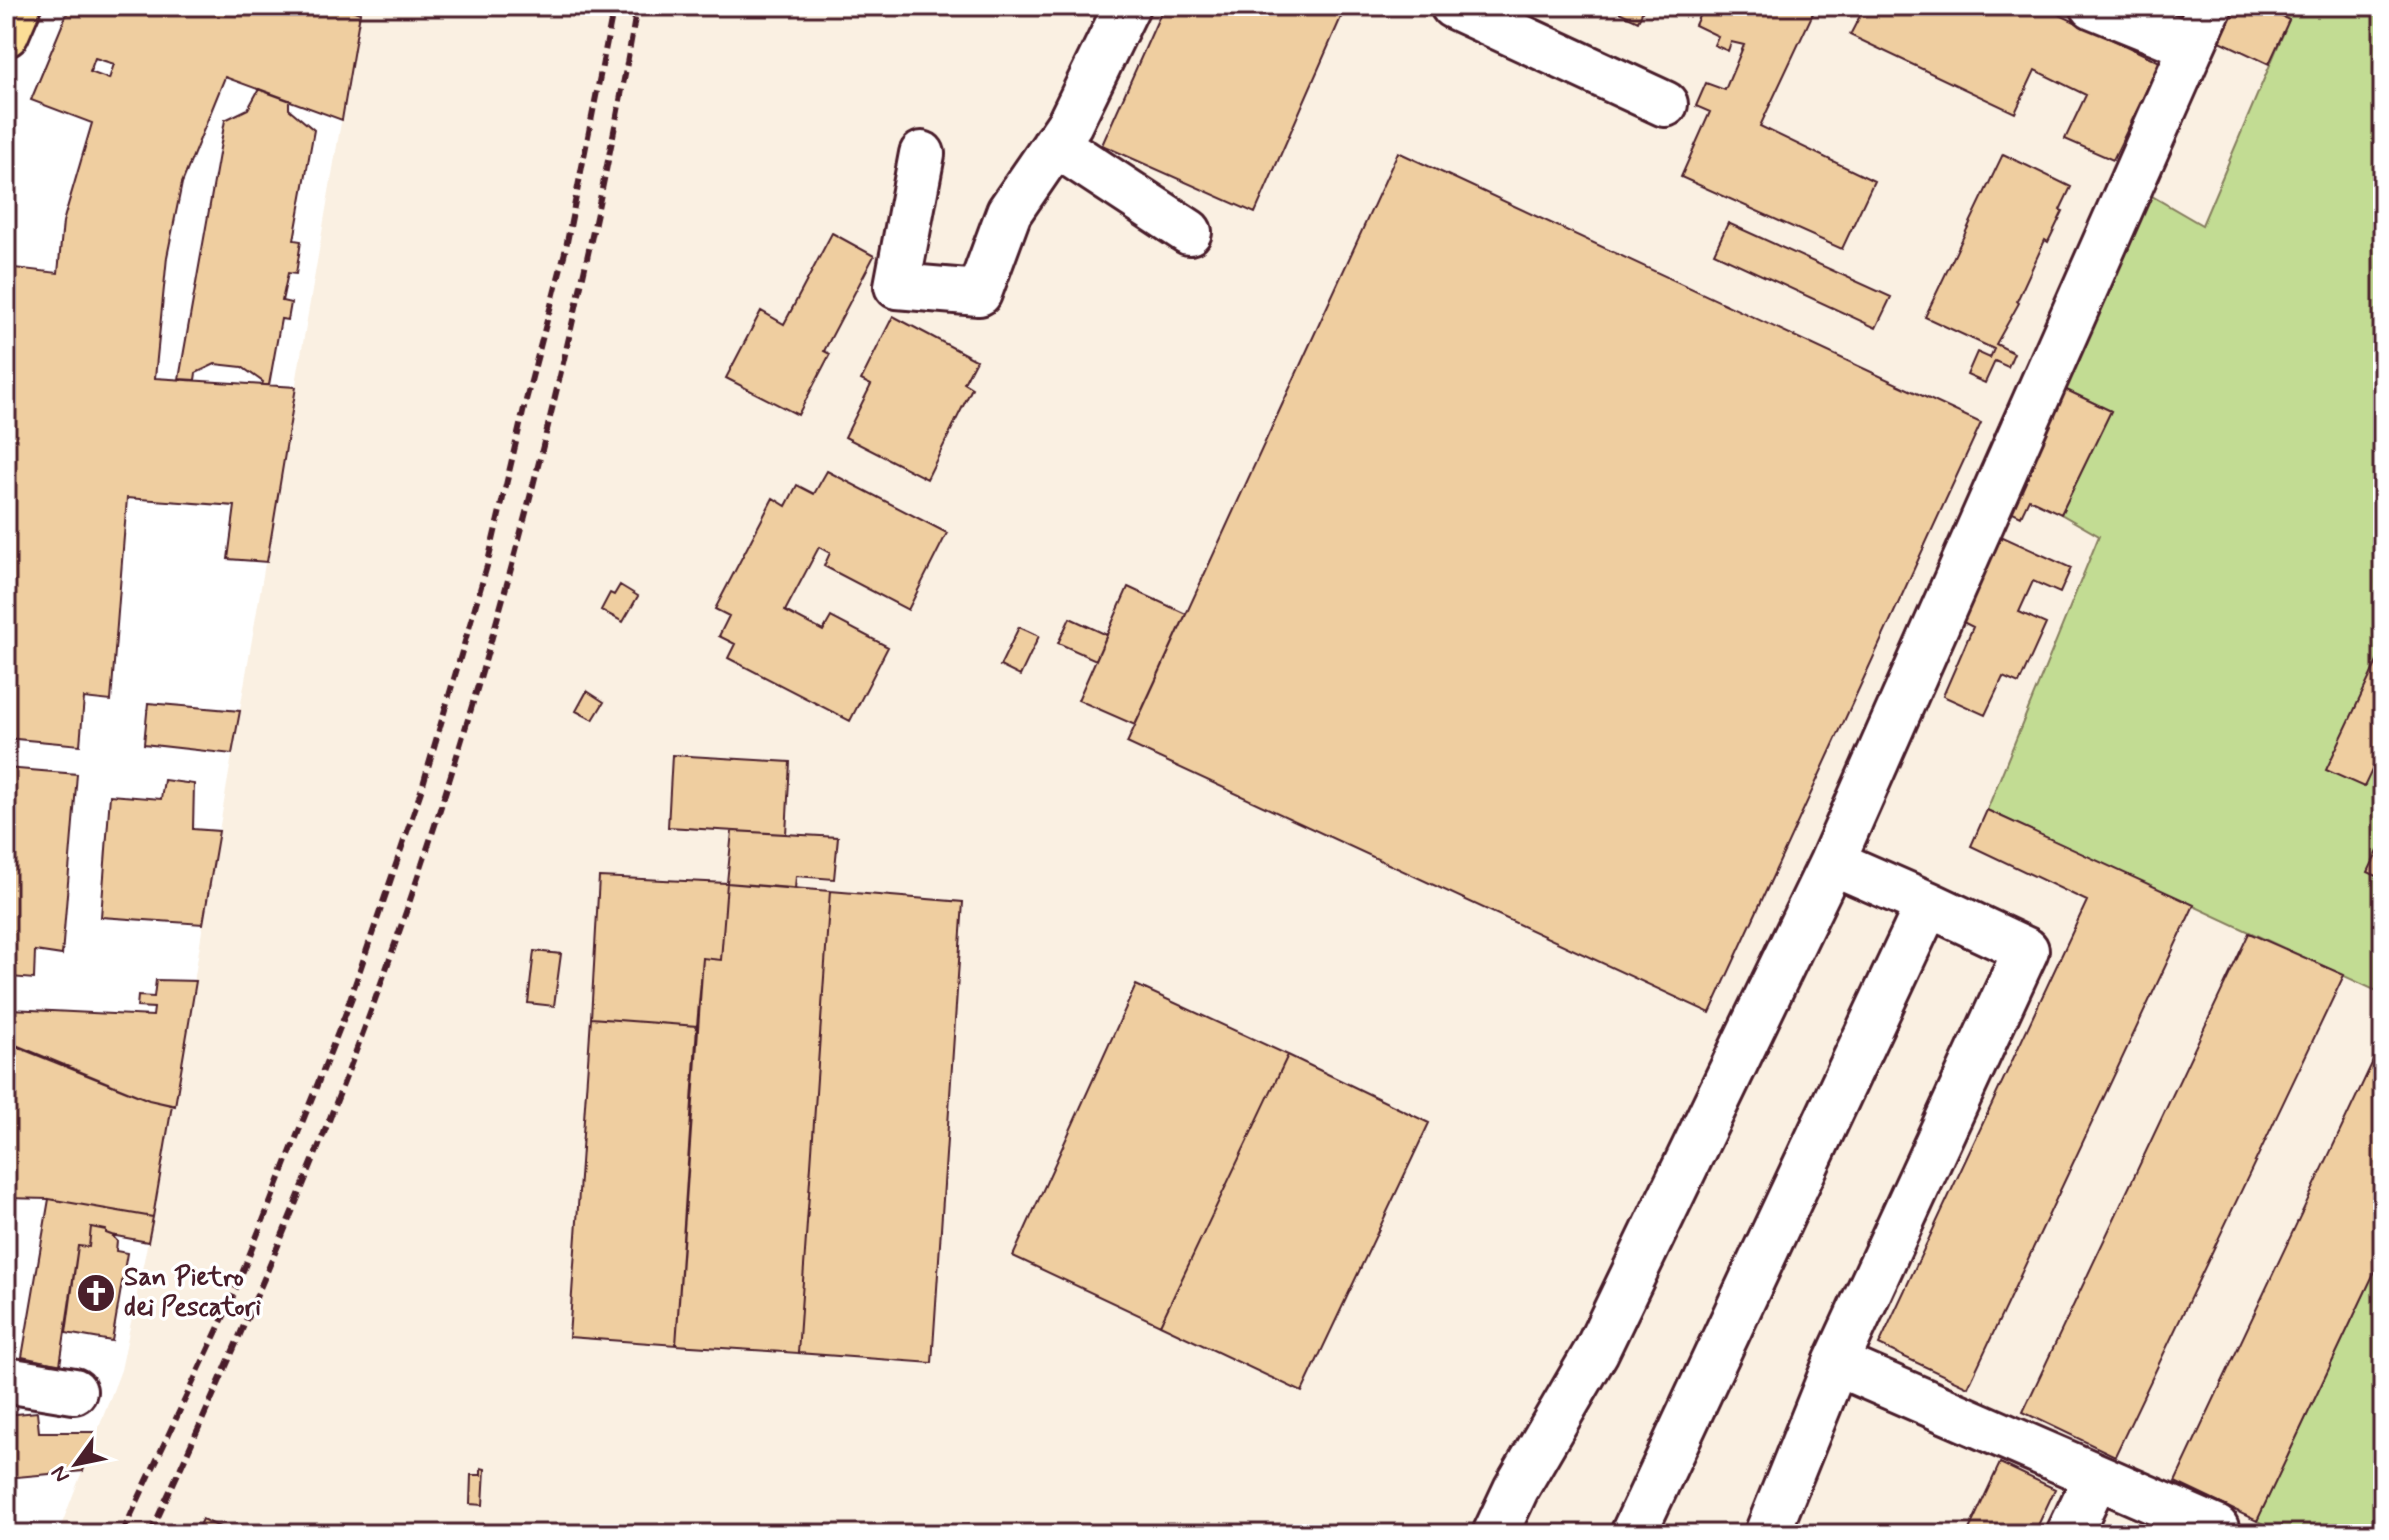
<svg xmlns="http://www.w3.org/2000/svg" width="2389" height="1540" viewBox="0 0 2389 1540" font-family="Mynerve,sans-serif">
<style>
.built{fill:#faf0e2}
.green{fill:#c2dc93;stroke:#867e5f;stroke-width:2}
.building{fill:#efcea0;stroke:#4a1f2b;stroke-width:2;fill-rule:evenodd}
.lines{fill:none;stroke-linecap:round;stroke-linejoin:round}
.minor-casing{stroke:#4a1f2b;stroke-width:50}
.major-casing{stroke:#4a1f2b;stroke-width:50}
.minor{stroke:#fff;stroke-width:44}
.major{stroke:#fcde96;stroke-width:44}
.rail{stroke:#4a1f2b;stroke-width:6;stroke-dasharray:12 6;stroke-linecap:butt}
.labels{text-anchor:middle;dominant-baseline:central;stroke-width:7;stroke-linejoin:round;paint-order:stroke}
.poi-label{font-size:26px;font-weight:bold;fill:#4a1f2b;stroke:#fff;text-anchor:start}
</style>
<rect width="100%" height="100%" fill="#fff"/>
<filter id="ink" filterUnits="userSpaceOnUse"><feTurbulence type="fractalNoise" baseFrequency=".0125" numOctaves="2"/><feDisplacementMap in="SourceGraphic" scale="16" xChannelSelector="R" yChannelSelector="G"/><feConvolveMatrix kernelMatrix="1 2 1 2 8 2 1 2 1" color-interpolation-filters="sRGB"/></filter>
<g filter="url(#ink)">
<path class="built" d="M361,6H2383V1534H58L121,1370L153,1217L172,1105H175L203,924Z"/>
<path class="green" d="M2260,6H2383V994L1987,810L2099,536L2061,514L2111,411L2058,386L2150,195L2202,225L2289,20Z
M2383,1254V1534H2285L2257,1521Z"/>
<path class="building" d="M70,6H341L360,13L342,120L225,77L182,183L167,257L155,378L296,387L267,562L228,559L235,506L127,498L111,701L84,698L80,745L6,738V267L58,273L63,222L92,123L31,100ZM95,58L114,64L109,79L90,72Z
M1164,6H1346L1255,213L1102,145Z
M1606,6H1645L1638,21Z
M1681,6L1816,7L1760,126L1874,181L1842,249L1681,177L1710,112L1696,106L1706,83L1725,90L1744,45L1731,42L1728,51L1714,45L1718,36L1695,25L1700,14Z
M1865,6H2041L2160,62L2113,160L2065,139L2086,95L2035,70L2015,113L1850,35Z
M2236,6H2260L2289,20L2269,64L2220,41Z
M259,89L289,100V109L314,130L294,240L301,241L296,274L288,273L282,301L291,303L288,320L281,319L269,385H262L263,382L242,367L215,364L196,373L195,380L179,379L225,120L248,109Z
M1398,152L1981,423L1710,1013L1127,743Z
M2003,154L2071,187L2060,210L2063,211L2048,242L2045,240L2017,301L2019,303L1996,344L2014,353L2008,367L1995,361L1985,383L1967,375L1977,352L1990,358L1994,349L1925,317Z
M1728,223L1891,297L1876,328L1714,253Z
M832,233L874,256L824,351L830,354L798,415L726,378L761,311L784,324Z
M893,316L976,360L964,383L972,388L927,479L845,437L871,385L861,380Z
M2058,386L2111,411L2061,514L2029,499L2021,516L2000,506Z
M827,471L947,533L908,610L824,566L830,553L819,547L785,611L823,631L831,617L888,647L850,721L728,658L735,644L719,636L729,616L715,609L773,498L786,506L797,485L814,494Z
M1992,532L2071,568L2060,593L2033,581L2019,612L2046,624L2019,684L2003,677L1985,715L1943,696L1973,627L1953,617Z
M620,585L638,596L623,622L601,610L610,593L614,595Z
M1128,587L1186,614L1135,725L1078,700Z
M1070,618L1107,635L1096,660L1058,643Z
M1019,627L1039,636L1020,676L1000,666Z
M2383,649V747L2364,787L2326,770Z
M587,691L604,702L593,720L576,711Z
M148,703L240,711L232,754L144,744Z
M672,755L790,762L786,834L668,827Z
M6,768L77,774L62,955L35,951L34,979L11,977V1009L153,1016L154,1008L137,1007L138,996L154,997L156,980L196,981L175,1106L149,1100L6,1041Z
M164,780L194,784L193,829L219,831L203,924L101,917L110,795L161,799Z
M1987,810L2194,905L1968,1387L1879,1345L2087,901L1971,846Z
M732,831L838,837L834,879L796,876L795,889L727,883Z
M2378,851L2383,853V879L2368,872Z
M599,877L727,883L721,960L703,958L697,1026L591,1018Z
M727,883L830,891L798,1353L676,1345L703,958L721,960Z
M830,891L963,902L932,1363L798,1353Z
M2249,933L2344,975L2115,1456L2023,1412Z
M534,951L561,954L554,1006L528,1003Z
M1136,985L1288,1055L1160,1325L1013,1256Z
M591,1018L697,1026L676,1345L569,1337Z
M2383,1040V1254L2257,1521L2175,1482Z
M7,1043L149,1100L172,1105L153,1217L49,1199L6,1198Z
M1288,1055L1429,1123L1302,1392L1160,1325Z
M49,1199L153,1217L148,1242L111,1235L106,1233V1230L91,1227L89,1247L78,1246L60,1365L22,1357Z
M91,1227L106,1230V1233L112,1235L117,1241L116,1251L127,1253L112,1341L66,1333L78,1246L89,1247Z
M37,1412L39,1432H96L83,1471L6,1478V1415Z
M2000,1463L2055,1489L2034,1534H1967Z
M481,1468L485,1469L483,1505L470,1504L471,1475H481Z
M202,1519L235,1534H195Z"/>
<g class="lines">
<g class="minor-casing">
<path id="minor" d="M1453,6L1665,104
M2093,6L2192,46L2210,6
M1055,144L1189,232
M922,154L897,286L979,293L1009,212L1070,123L1127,6
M1832,862L2192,46
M6,1380L74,1391
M1495,1534L1516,1489L1596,1352L1832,862L1928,904
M1633,1534L1928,904L2026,950L1836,1363L2216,1528L2214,1534
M1767,1534L1836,1363
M2069,1534L2096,1477"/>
</g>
<g class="major-casing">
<path id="major" d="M6,34L18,6"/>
</g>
<use href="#minor" class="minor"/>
<use href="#major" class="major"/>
<path class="rail" d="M348,1005L422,788L487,566L525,404L565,252L614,6
M122,1534L231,1301L353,995
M150,1534C225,1373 296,1209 359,1043C444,816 512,583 567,346C593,234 618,120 637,6"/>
</g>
</g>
<defs>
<g id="church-disc" transform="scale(2)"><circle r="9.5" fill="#4a1f2b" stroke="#fff"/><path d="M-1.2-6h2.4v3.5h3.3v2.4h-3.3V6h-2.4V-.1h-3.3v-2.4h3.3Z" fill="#fff"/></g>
</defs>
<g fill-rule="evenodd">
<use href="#church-disc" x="96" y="1293"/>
</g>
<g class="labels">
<g class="poi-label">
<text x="124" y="1278">San Pietro<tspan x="124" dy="30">dei Pescatori</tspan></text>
</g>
</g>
<rect width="2389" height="1540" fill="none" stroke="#fff" stroke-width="32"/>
<rect x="16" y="16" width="2357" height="1508" fill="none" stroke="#4a1f2b" stroke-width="3" filter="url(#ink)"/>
<g transform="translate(76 1464) rotate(237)" stroke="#ffffff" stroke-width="6" paint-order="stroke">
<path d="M0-6L14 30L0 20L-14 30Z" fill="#4a1f2b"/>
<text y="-12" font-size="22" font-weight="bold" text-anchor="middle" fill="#4a1f2b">N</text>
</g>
</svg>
